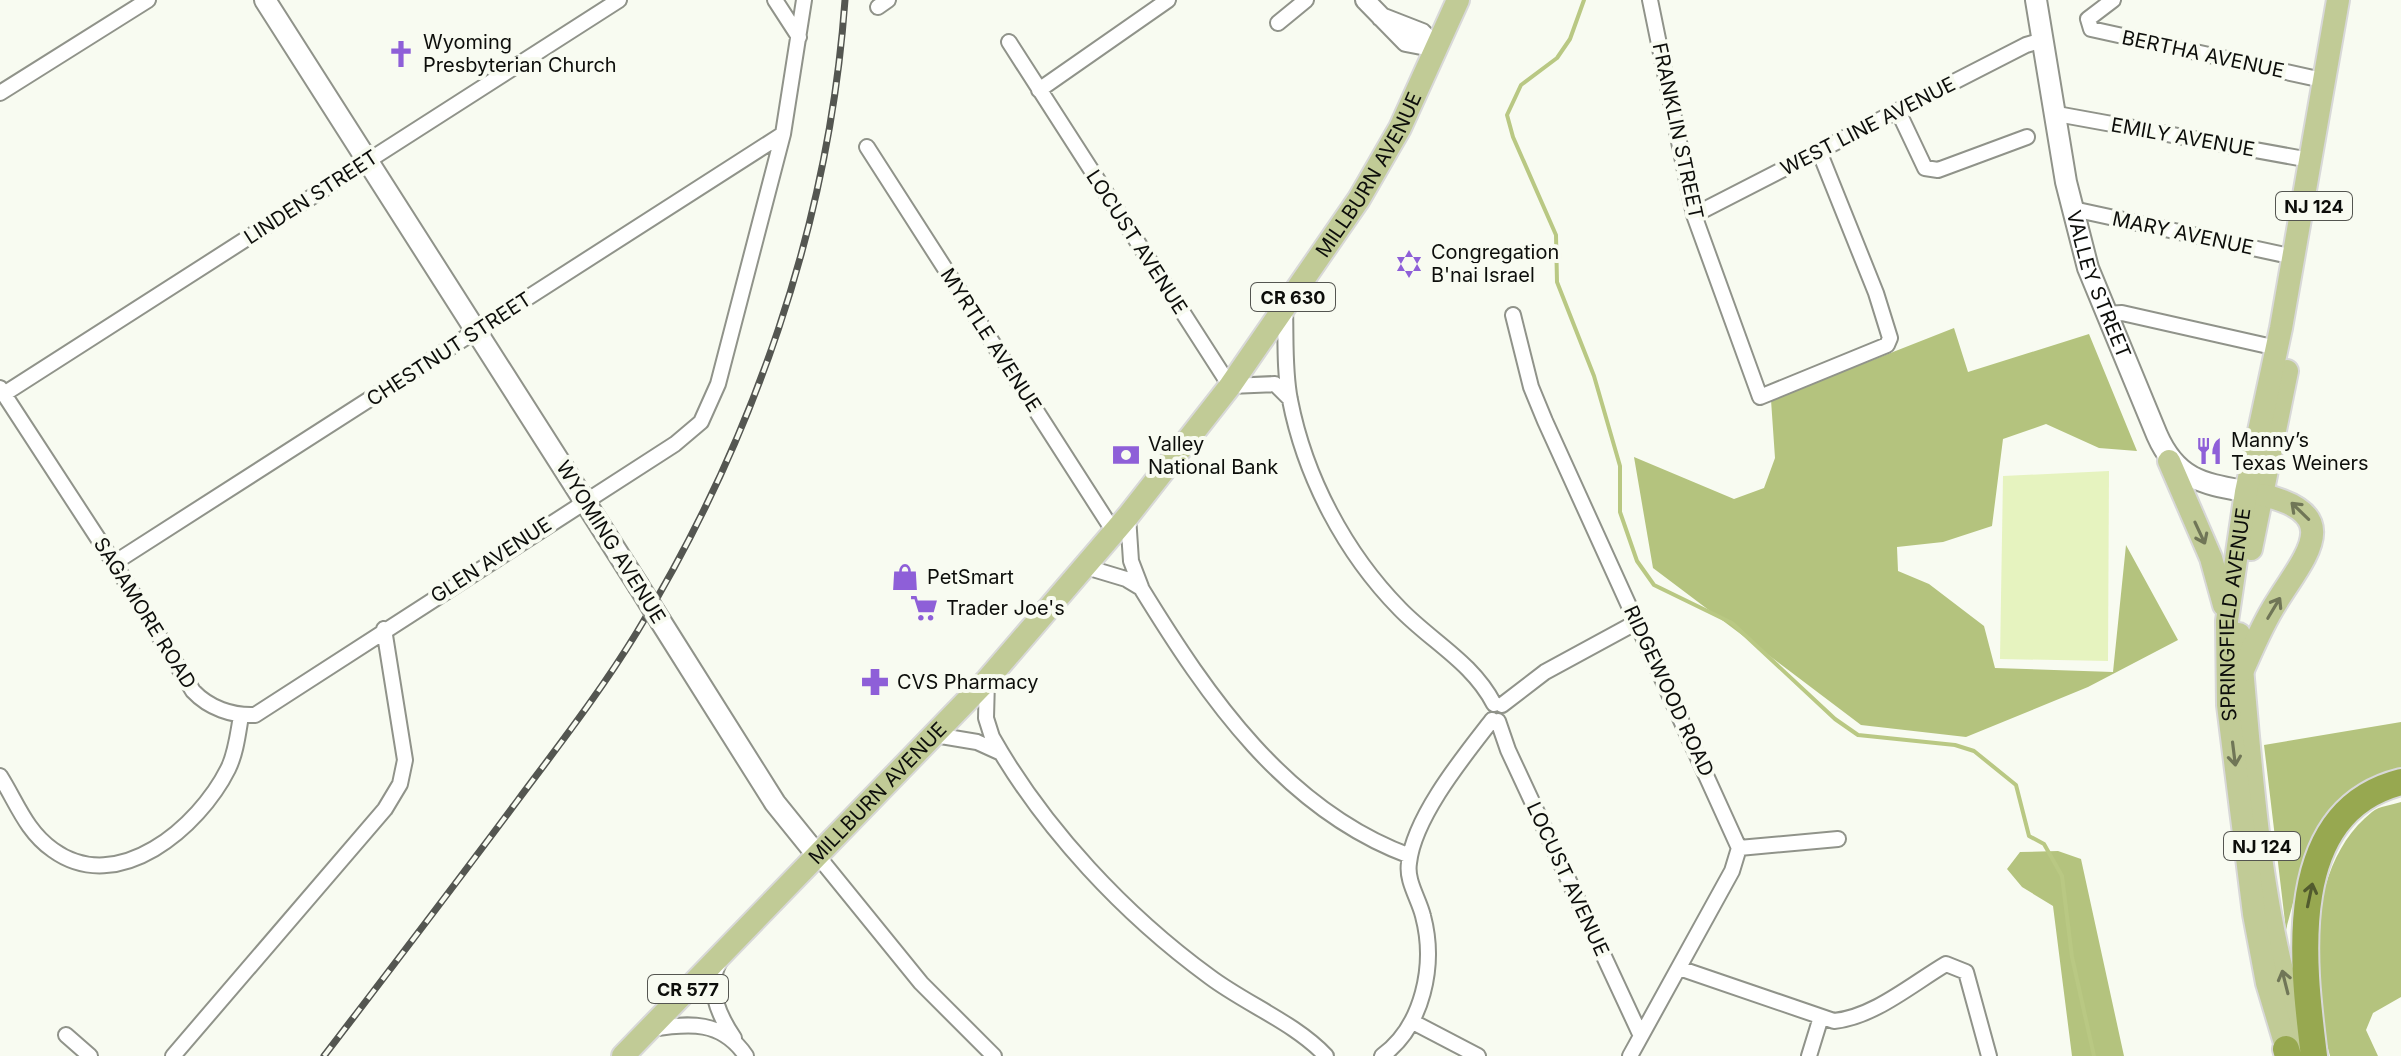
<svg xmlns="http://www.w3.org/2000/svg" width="2401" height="1056" viewBox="0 0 2401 1056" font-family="Inter,sans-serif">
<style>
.green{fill:#e6f3bf}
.forest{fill:#b4c37e}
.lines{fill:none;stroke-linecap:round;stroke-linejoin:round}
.stream{stroke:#b9c883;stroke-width:4}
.minor-casing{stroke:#90938a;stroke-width:18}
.tertiary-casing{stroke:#90938a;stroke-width:22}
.secondary-casing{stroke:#90938a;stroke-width:24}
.primary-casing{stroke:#d8d8d8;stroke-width:26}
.motorway-casing{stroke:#d8d8d8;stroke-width:30}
.minor{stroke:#fff;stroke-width:14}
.tertiary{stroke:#fff;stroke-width:18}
.secondary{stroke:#fff;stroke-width:20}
.primary{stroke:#c1cb96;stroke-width:22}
.motorway{stroke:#97a850;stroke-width:26}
.rail-casing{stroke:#545651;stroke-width:7}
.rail{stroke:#f8fbf1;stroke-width:4;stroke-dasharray:12;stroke-linecap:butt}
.secondary-bridge-casing{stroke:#90938a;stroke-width:24;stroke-linecap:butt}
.secondary-bridge{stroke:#fff;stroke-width:20}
.oneway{stroke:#707657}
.oneway2{stroke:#525b2e}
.labels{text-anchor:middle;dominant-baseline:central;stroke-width:8;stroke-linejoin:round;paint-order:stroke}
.shield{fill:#f8fbf1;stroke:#545550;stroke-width:2}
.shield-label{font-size:18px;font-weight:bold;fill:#0d0e0b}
.poi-label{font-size:20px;fill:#0d0e0b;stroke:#f8fbf1;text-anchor:start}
.street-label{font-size:20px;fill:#0d0e0b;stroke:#f8fbf1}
</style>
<rect width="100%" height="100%" fill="#f8fbf1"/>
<path class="green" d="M2109,471L2108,661L2000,659L2003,476Z"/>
<path class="forest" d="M1954,328L1968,372L2089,334L2137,451L2099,448L2046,424L2003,439L1992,526L1943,542L1897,547L1898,571L1929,584L1984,626L1995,668L2113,672L2126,545L2178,640L2088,687L1966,737L1861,725L1653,568L1634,457L1734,499L1764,488L1775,458L1771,400Z
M2401,722V772C2320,780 2304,864 2286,930L2264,745Z
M2401,802V997L2373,1013L2366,1030L2378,1056H2330C2309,981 2305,865 2372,812C2379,806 2392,805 2401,802Z
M2058,851L2081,859L2124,1056H2072L2053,906L2022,887L2007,869L2020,852Z"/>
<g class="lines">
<path class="stream" d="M1584,0L1570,39L1557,58L1521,85L1507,115L1513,137L1556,235L1557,282L1594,376L1620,466V512L1637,561L1654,585L1732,623L1835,719L1858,735L1955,745L1974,751L2016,785L2029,836L2044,844L2062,876L2072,957L2094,1056"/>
<g class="minor-casing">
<path id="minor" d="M775,0L799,37
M1650,0L1694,215L1760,397L1887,345L1890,338L1876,293L1819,151
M2113,0L2088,19L2091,29L2327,81
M878,7L888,0
M1278,23L1306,0
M1009,42L1230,386L1275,384L1290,399
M1039,90L1168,0
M0,93L148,0
M1898,111L1925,168L1938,170L2027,137
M2057,114L2310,160
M867,147L1114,532
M2073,209L2294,257
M1694,215L2026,45L2043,40
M1285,308C1286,338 1284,370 1290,400C1305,477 1345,553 1400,609C1432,642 1472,662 1494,704
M2105,314L2122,313L2277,348
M1513,315L1531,387L1545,421L1739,848L1732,871L1630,1056
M0,388L114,563L193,691C209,708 232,716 255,715L675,444L701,422L718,384L783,134L804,0
M4,394L619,0
M1128,516L1131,561L1141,587
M114,563L783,134
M1086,567L1126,579L1141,588C1208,697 1285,810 1410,856
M987,680L986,718L992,737C1044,829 1125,915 1210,977C1246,1004 1295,1023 1326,1056
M1502,705L1545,672L1637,622
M1498,721L1508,750L1641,1036
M935,735L977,742L999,752
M0,776C17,803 26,831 53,850C118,897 199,827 228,769C236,753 238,733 241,716
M1739,848L1838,839
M817,855L921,983L994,1056
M720,961C705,987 719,1016 734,1038
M1679,968L1834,1021C1874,1017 1912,984 1946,964L1966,972L1989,1056
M1413,1022L1478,1056
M651,1029C689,1023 722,1020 746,1056
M66,1035L90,1056
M173,1056L385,809L400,784L405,760L384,629
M1382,1056C1423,1026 1436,965 1423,916C1419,899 1406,881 1409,863C1414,817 1464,756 1492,720
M1809,1056L1821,1017"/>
</g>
<g class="tertiary-casing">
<path id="tertiary" d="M1365,0L1406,42L1437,48
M1381,17L1422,33L1437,48"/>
</g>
<g class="secondary-casing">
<g id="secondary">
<path d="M265,0L638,585"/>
<path id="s1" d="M2036,0L2066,182L2088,268L2157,435C2179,485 2210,484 2259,494"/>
<path d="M661,622L775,803L817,855"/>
</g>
</g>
<g class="primary-casing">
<g id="primary">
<path d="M2169,461L2211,558L2224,605"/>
<path d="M2251,549L2287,371"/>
<path d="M2239,634C2252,773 2258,921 2307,1053"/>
<path d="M2243,670C2252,649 2261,628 2273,608C2302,559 2349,515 2263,495"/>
<path id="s2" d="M623,1056L987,680L1128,516L1230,386L1359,199L1400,128L1458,0"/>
<path id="s3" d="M2289,1056L2267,983L2254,914L2228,705L2227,621L2246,492L2281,328L2338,0"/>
</g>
</g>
<g class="motorway-casing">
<path id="motorway" d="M2286,1049L2288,1056
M2314,1056C2303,967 2282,812 2401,782"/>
</g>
<use href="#minor" class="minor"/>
<use href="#tertiary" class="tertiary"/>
<use href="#secondary" class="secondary"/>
<use href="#primary" class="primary"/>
<use href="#motorway" class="motorway"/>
<g class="rail-casing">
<path id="rail" d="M324,1056C389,971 454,886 518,800C559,745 601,691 637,632C753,441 829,225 845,0"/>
</g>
<use href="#rail" class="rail"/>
<g class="secondary-bridge-casing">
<path id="secondary-bridge" d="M638,585L661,622"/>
</g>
<use href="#secondary-bridge" class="secondary-bridge"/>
</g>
<defs><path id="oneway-shaft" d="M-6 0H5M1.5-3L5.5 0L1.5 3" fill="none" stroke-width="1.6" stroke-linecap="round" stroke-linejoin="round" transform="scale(2)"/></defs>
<g class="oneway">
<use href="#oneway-shaft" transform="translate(2300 511) rotate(-136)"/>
<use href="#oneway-shaft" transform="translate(2200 533) rotate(65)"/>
<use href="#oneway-shaft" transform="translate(2274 608) rotate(-59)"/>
<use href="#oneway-shaft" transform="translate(2234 754) rotate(83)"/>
<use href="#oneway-shaft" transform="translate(2285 982) rotate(-104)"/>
</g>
<use class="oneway2" href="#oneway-shaft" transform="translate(2310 895) rotate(-78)"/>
<defs>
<g id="church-bare" transform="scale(2.16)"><path d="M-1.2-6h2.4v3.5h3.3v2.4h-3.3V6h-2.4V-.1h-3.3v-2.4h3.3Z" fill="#8e5fd8" stroke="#f8fbf1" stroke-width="2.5" paint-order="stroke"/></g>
<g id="synagogue-bare" transform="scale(2.16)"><path d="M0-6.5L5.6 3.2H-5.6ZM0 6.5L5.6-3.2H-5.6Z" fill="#8e5fd8" stroke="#f8fbf1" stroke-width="2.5" paint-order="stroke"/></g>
<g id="restaurant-bare" transform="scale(2.16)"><path d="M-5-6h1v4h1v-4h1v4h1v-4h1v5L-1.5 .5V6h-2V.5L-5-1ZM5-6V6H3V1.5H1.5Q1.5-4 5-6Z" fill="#8e5fd8" stroke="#f8fbf1" stroke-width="2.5" paint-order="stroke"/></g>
<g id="bank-bare" transform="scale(2.16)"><path d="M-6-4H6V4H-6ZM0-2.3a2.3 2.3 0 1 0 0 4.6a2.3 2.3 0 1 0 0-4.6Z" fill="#8e5fd8" stroke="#f8fbf1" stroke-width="2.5" paint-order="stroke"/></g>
<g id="shop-bare" transform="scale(2.16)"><path d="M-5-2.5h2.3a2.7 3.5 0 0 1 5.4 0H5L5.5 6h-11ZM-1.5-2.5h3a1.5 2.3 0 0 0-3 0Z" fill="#8e5fd8" stroke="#f8fbf1" stroke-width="2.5" paint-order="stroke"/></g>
<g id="supermarket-bare" transform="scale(2.16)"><path d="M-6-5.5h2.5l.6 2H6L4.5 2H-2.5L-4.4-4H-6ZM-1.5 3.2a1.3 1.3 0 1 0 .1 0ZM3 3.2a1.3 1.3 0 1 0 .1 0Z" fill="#8e5fd8" stroke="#f8fbf1" stroke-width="2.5" paint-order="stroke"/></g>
<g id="pharmacy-bare" transform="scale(2.16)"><path d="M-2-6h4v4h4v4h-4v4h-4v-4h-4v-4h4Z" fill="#8e5fd8" stroke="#f8fbf1" stroke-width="2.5" paint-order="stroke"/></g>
</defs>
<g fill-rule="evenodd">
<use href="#church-bare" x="401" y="54"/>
<use href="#synagogue-bare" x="1409" y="264"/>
<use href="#restaurant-bare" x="2209" y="451"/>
<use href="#bank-bare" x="1126" y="455"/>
<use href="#shop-bare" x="905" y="577"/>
<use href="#supermarket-bare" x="924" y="608"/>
<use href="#pharmacy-bare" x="875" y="682"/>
</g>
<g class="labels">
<g class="shield">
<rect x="2276" y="192" width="76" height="28" rx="6"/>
<rect x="1251" y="283" width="84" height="28" rx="6"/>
<rect x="2224" y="832" width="76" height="28" rx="6"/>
<rect x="648" y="975" width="80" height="28" rx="6"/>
</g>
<g class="shield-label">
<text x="2314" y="206">NJ 124</text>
<text x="1293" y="297">CR 630</text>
<text x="2262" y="846">NJ 124</text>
<text x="688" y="989">CR 577</text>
</g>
<g class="poi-label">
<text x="423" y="42">Wyoming<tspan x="423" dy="23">Presbyterian Church</tspan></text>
<text x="1431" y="252">Congregation<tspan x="1431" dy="23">B'nai Israel</tspan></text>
<text x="2231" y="440">Manny’s<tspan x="2231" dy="23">Texas Weiners</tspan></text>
<text x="1148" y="444">Valley<tspan x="1148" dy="23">National Bank</tspan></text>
<text x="927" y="577">PetSmart</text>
<text x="946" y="608">Trader Joe's</text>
<text x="897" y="682">CVS Pharmacy</text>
</g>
<g class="street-label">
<text transform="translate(2203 54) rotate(12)">BERTHA AVENUE</text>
<text transform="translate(1868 126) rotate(-27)">WEST LINE AVENUE</text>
<text transform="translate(1678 131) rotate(78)">FRANKLIN STREET</text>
<text transform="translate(2183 137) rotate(10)">EMILY AVENUE</text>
<text stroke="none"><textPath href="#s2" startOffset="1158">MILLBURN AVENUE</textPath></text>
<text transform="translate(311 197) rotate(-33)">LINDEN STREET</text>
<text transform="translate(2183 233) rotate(12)">MARY AVENUE</text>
<text transform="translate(1137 242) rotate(57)">LOCUST AVENUE</text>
<text stroke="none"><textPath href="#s1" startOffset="292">VALLEY STREET</textPath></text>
<text transform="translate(991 340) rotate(57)">MYRTLE AVENUE</text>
<text transform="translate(449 349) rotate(-33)">CHESTNUT STREET</text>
<text transform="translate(611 542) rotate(58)">WYOMING AVENUE</text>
<text transform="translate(491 560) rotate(-33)">GLEN AVENUE</text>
<text transform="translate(145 613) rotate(58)">SAGAMORE ROAD</text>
<text stroke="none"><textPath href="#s3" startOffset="448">SPRINGFIELD AVENUE</textPath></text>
<text transform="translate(1669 691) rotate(65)">RIDGEWOOD ROAD</text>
<text stroke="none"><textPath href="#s2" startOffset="366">MILLBURN AVENUE</textPath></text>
<text transform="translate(1568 879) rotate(65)">LOCUST AVENUE</text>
</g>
</g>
</svg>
